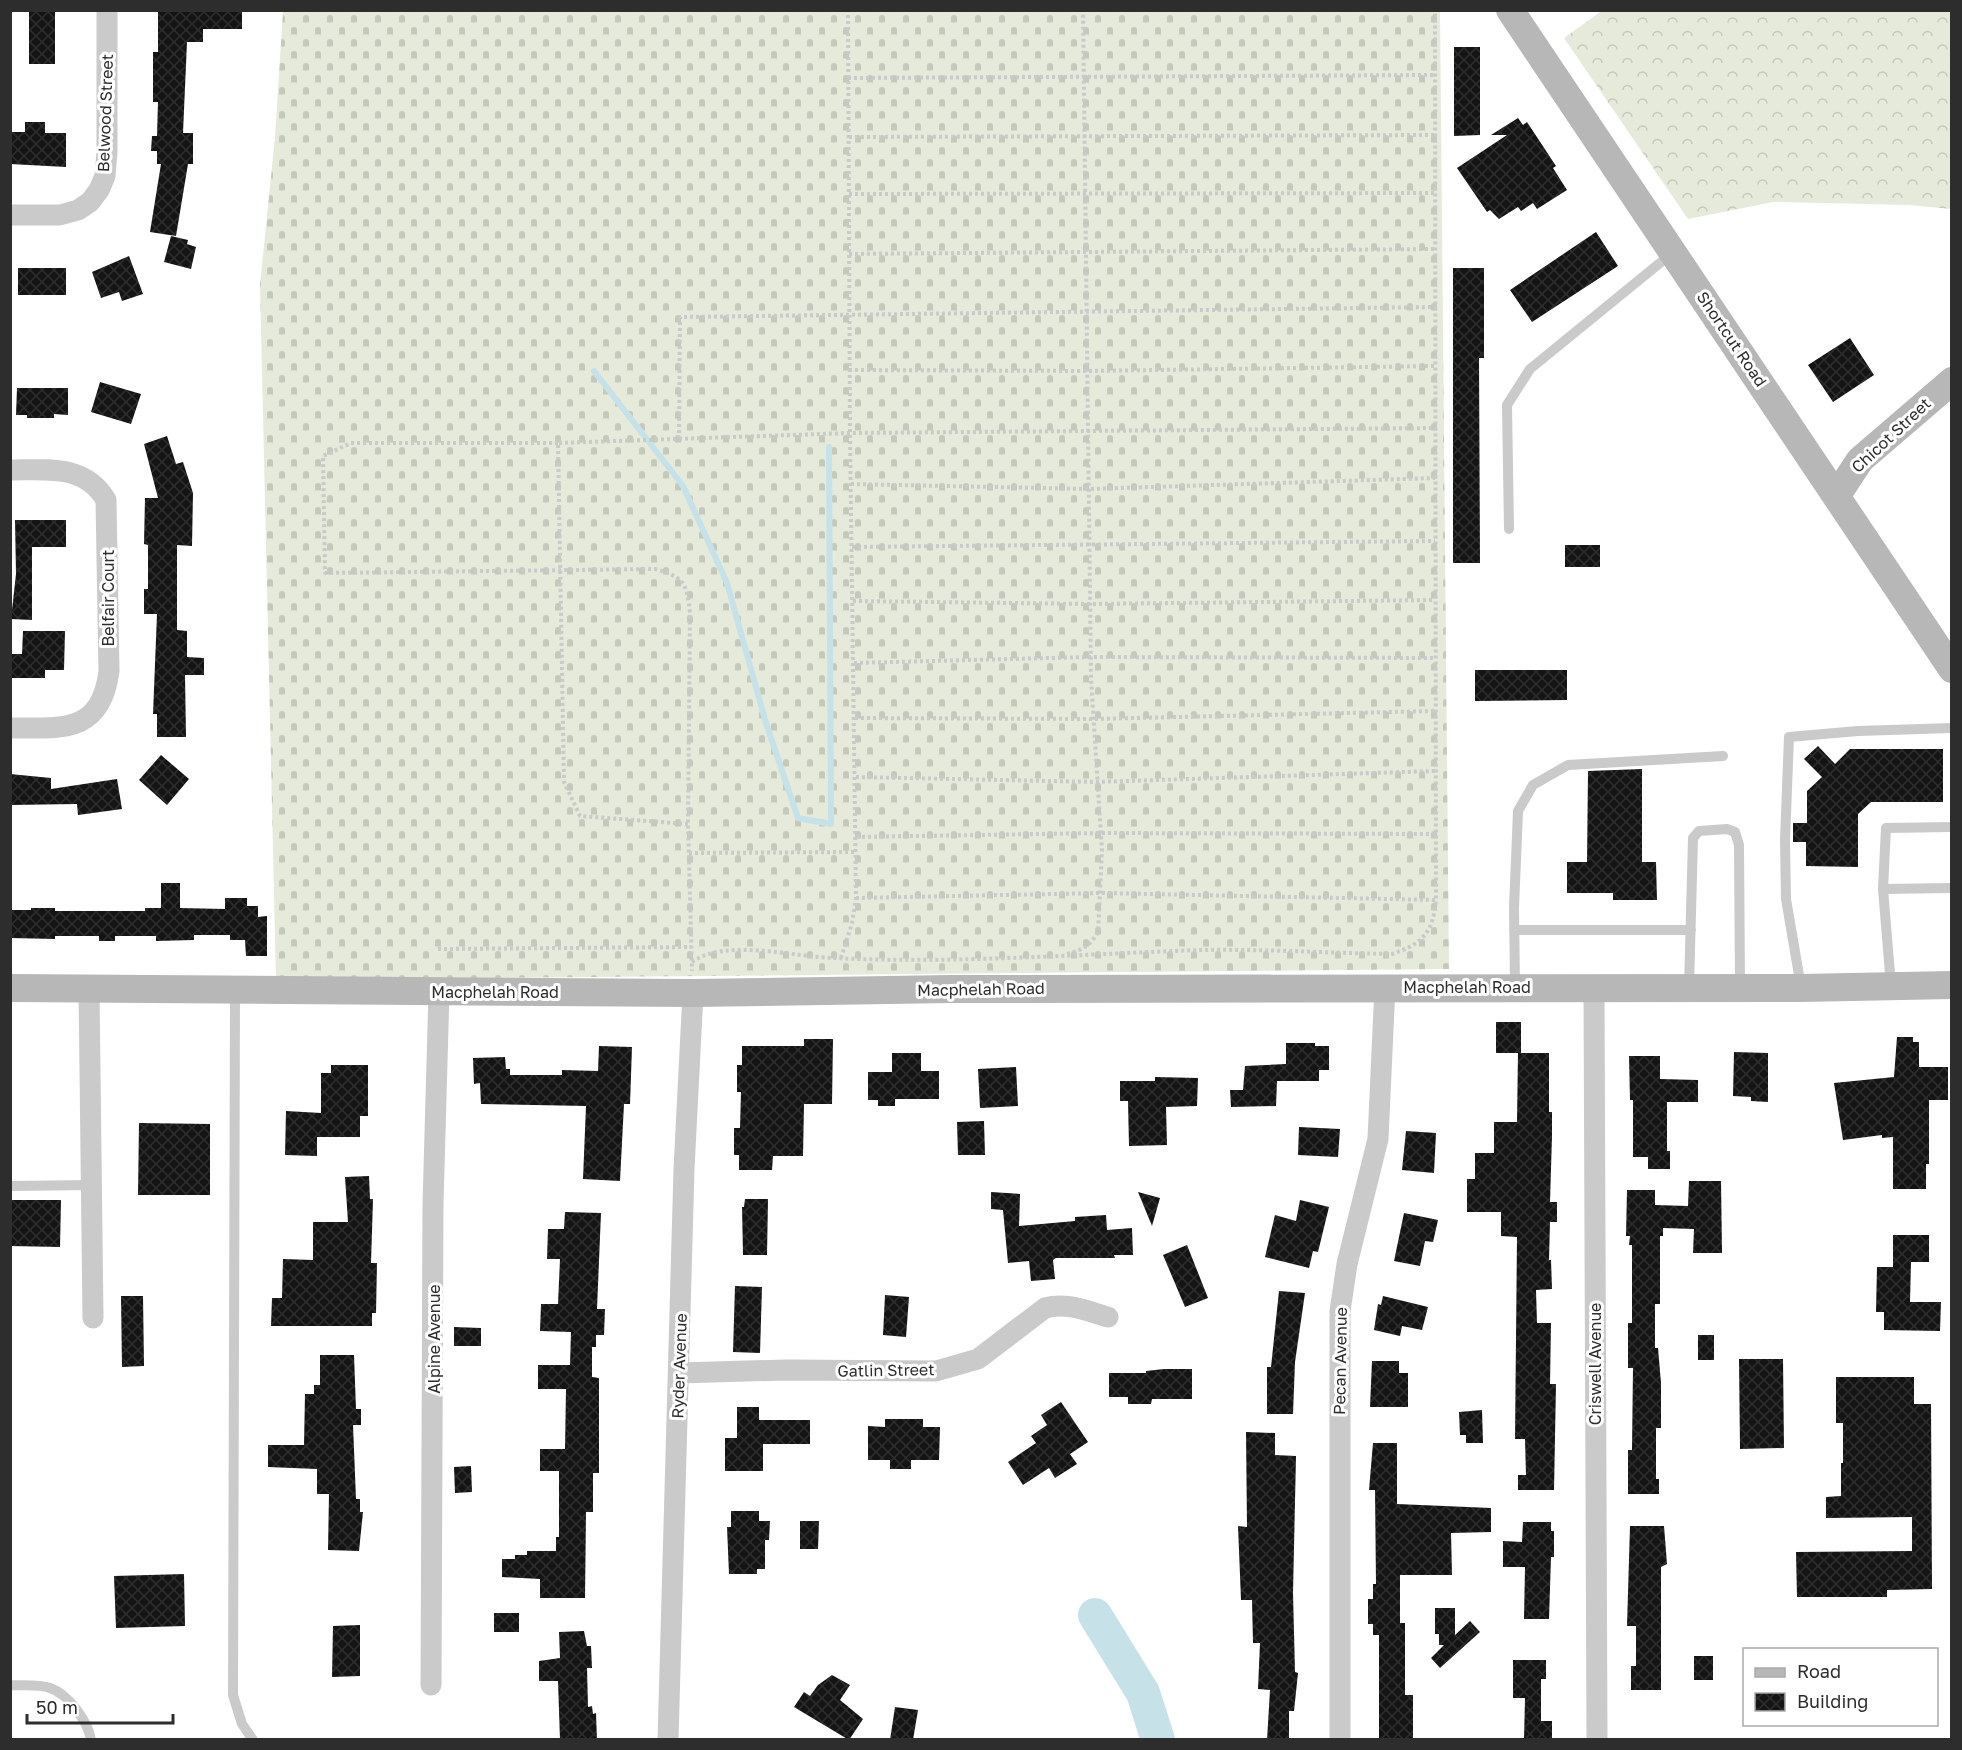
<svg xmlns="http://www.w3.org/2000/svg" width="1962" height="1750" viewBox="0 0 1962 1750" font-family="'Golos Text',sans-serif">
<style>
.forest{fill:url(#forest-crowns)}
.cemetery{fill:url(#cemetery-stones)}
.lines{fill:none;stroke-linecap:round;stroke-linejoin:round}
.stream{stroke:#c7e1e9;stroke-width:6}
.river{stroke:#c7e1e9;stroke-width:34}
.building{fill:url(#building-cross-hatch)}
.path{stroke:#cacaca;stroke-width:4;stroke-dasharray:3 3;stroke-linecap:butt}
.lane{stroke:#cacaca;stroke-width:10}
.street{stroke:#cacaca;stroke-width:21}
.secondary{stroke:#b7b7b7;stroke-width:28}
.labels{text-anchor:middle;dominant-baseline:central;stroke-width:6;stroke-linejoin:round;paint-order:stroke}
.street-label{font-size:16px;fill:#2d2d2d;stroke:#fff}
</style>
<defs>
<pattern id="forest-crowns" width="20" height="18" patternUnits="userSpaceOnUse" patternTransform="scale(1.5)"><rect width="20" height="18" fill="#e5eada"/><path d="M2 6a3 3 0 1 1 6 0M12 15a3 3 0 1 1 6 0" fill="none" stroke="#c5c9bb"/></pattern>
<pattern id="cemetery-stones" width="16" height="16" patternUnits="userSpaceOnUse" patternTransform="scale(1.5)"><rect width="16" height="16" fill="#e5eada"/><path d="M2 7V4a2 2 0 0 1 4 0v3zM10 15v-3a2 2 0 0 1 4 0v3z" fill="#c5c9bb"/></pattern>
<pattern id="building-cross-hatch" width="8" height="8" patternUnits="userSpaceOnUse" patternTransform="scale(1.5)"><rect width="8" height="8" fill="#141414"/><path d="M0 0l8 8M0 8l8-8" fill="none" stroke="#2e2e2e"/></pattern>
</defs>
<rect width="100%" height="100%" fill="#fff"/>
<path class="forest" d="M1603,10L1951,11V209L1909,205L1773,202L1688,219L1564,38Z"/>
<path class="cemetery" d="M283,11H1440L1449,969L276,980L260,285L275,137Z"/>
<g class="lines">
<path class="stream" d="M594,371L683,486L727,583L766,723L798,818L831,824L829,447"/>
<path class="river" d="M1095,1615L1143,1693L1158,1740"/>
</g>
<path class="building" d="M29,10H55V64H29Z
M158,10H242V29H203V42H187L183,133H193V164H188L176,236L150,232L161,164H157V151H151L152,136H157L158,102H153V52H158Z
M1454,47H1480V135L1454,136Z
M1518,118L1523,125L1527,122L1556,166L1553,168L1567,190L1537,209L1533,203L1521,211L1518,207L1499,219L1490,210L1487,212L1457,168L1507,135H1491Z
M25,122H45V133H66V167L10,164V132H25Z
M1596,232L1618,266L1532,322L1510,290Z
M171,236L188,240L187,244L196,247L191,269L164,262Z
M129,256L143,294L122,301L119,292L101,298L92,272Z
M18,268H66V295H18Z
M1453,268H1484V358H1479L1480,563H1453Z
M1850,338L1874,375L1833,402L1808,365Z
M100,382L141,394L131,424L91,412Z
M17,388H68V415L54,414V418H27V415H16Z
M167,436L176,464L183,462L193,493L192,546L177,545V630L187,631V657L204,658V675H185L186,737H157V714H153L157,614H144V589H148V545L144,544L145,498H158L144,444Z
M15,520H66V547H32V620L11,619L16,574Z
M1565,545H1600V567H1565Z
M23,631H65L64,670H45V678H11V654H22Z
M1475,670H1567V700L1475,701Z
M1818,746L1835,764L1850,749H1943V802H1871L1858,814V867L1806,866V842H1793V823H1807V791L1822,777L1804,759Z
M161,755L189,779L167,805L139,780Z
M1642,769V862H1656L1657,900H1613V893H1567V862H1587L1588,771Z
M10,774L51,778V789L117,779L122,809L78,815L77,804L10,805Z
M161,883H180V908L225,909V898H247V906H258V917L267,916V956H246L245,940H230V935H194V940L156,941V936H115V941H99V936H55V939L10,938V910H31V908H55V911H145V908H161Z
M1496,1022H1521V1053H1549V1112H1552V1136L1550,1202H1557V1222H1550L1549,1260H1551L1552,1289L1536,1290L1537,1323H1551L1550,1384H1556L1554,1490H1518V1475H1526L1525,1439H1515L1517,1237L1501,1236V1212H1467V1179H1475V1153H1494V1122H1517L1518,1053H1496Z
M1897,1037H1913V1042H1919V1067H1948V1100H1929V1164H1926V1189H1893V1137L1882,1138V1135L1843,1140L1834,1083L1894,1077Z
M804,1039H833L832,1104H804L803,1156H773L772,1170H739V1155H734V1128H740L741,1092H737V1065H742V1046H804Z
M1286,1043H1315V1046H1329V1070H1319V1081H1277L1276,1106L1231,1107L1230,1090H1243L1245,1066L1286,1064Z
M599,1046L632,1047L630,1104H624L620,1181L583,1179L586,1106L481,1104L480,1083L474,1084L473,1058L505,1057L506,1069H510V1075H562V1070L598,1071Z
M1734,1052L1768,1053V1102L1751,1101V1097L1733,1096Z
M892,1053H921V1071H939V1099H895V1106H878V1100H868V1072H892Z
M1629,1056H1660V1079L1698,1080V1102H1667V1151H1670V1169H1648V1157H1633V1100H1630Z
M331,1065H368V1116H360V1137H317V1156L285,1155L286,1111L321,1113V1073H331Z
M1016,1067L1018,1106L980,1108L978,1069Z
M1155,1077L1198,1078L1197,1106L1166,1107L1167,1145L1129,1146L1128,1101H1120V1081H1155Z
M984,1121L985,1155H958L957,1122Z
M139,1123L210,1124V1195H138Z
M1299,1127L1340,1129L1338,1157L1298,1155Z
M1406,1131L1436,1133L1434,1173L1402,1170Z
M369,1176L370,1199H373L371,1263H377L376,1313H372V1326H271L272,1298H282L283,1259L313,1260V1222H348L345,1177Z
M1689,1181H1721L1722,1253H1693L1694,1229L1663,1228V1236H1660V1304H1655V1348H1658L1661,1383V1428H1656V1479H1659V1494H1628V1450H1632L1633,1368H1628V1323H1632V1245H1629L1630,1236H1626L1627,1190H1655V1205L1688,1206Z
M991,1192L1020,1194L1019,1226L1075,1221V1217L1106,1215L1107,1230L1132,1228L1133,1255H1114L1115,1258H1056L1053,1260L1055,1279L1031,1281L1029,1261L1008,1263L1003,1210L991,1209Z
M1138,1192L1160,1198L1152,1226Z
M745,1199H768L767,1255H743L742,1207H744Z
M10,1200H61L60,1247L10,1246Z
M1300,1200L1329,1207L1318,1252L1313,1251L1309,1268L1265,1257L1275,1215L1296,1221Z
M565,1212L601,1213L597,1309H605L604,1335H596V1347H592V1377L599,1378V1473H593V1512H586L585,1598H540V1579L502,1577V1559H515V1555H527V1551H556V1537H559V1471H540V1449H565L566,1389H538V1365H570L571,1332L540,1331L541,1304H558L560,1259H547L548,1229H564Z
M1404,1213L1438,1220L1433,1242L1425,1241L1420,1266L1394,1261Z
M1893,1235H1929V1262H1911L1910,1302H1941L1940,1331L1884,1330V1312H1876L1877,1267H1893Z
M1187,1245L1208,1298L1185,1307L1163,1255Z
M735,1286L762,1287L760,1353L733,1352Z
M1279,1291L1305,1293L1295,1362L1293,1414H1267V1367H1271Z
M885,1295L909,1297L906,1337L883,1335Z
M121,1296H143L144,1366L122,1367Z
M1383,1296L1428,1307L1422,1330L1402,1326L1400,1336L1374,1330L1378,1304L1381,1305Z
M454,1327L481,1328V1346H454Z
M1698,1335H1714V1360H1698Z
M320,1355H354L356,1409H361V1425H353L356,1499H360V1512H363L359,1551L328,1550L329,1494H317V1469L268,1467V1445H304L305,1394H314V1385H320Z
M1739,1359H1783L1784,1448L1740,1449Z
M1372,1361H1399V1373H1408V1407H1370Z
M1164,1369H1192V1399H1152L1151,1404H1128V1397H1109V1373H1146V1371Z
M1836,1377H1914V1404H1931L1932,1589L1887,1590V1597H1797L1796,1552L1912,1551V1517L1826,1518V1497L1841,1496V1463H1843V1423H1836Z
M1061,1402L1088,1442L1070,1454L1077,1464L1055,1478L1049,1468L1023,1485L1008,1462L1036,1443L1031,1436L1047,1425L1041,1415Z
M737,1407H759V1420H810V1444H763V1471H725V1438H737Z
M1482,1410L1483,1443H1466V1435H1460L1459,1412Z
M885,1419H923V1427H940L939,1460H911V1469H890V1460H868V1426L885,1427Z
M1246,1432L1275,1433V1455L1296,1456L1293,1593L1295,1672L1298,1673L1294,1711H1289V1740H1267L1270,1690L1258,1689L1260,1643H1253L1252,1600H1241L1238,1526L1247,1527Z
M1373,1443H1397V1504L1491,1508V1532L1451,1533L1452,1575H1400V1623H1405V1695H1413V1740H1379V1635H1373V1624H1368V1599H1373V1584H1376L1375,1490H1369Z
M471,1466L472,1492L455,1493L454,1467Z
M731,1511H759V1521H770L769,1540H765V1569H757V1574H729L727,1527H731Z
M800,1521H819L818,1549H800Z
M1523,1522H1551V1531H1554V1557H1551L1549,1619H1524L1525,1567H1503V1541L1522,1542Z
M1630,1526H1664L1667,1564L1661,1567V1690H1631V1666H1636V1626H1627Z
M184,1574L185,1626L116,1628L114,1576Z
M1435,1608H1455V1635L1470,1621L1480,1632L1440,1668L1431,1658L1444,1645H1439V1634H1435Z
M494,1613H519V1632H494Z
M360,1625V1676L332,1677L333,1626Z
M584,1631L587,1646H591L592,1668H587L588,1707L592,1706L593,1714L596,1713L597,1740H560L558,1681H539V1661L560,1658L559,1632Z
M1694,1656H1713V1680H1694Z
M1513,1660H1546V1679H1541V1721H1552V1740H1524L1525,1698H1513Z
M832,1675L850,1685L840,1700L863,1719L849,1740L794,1707L804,1692L810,1696L818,1685Z
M895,1707L918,1710L913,1740H890Z"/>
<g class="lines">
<path class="path" d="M848,78L1436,75
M849,137L1437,135
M849,194L1436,193
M849,254L1436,249
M849,370L1087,371L1436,366
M679,439L680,317L1436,307
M558,443H351L323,456L325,573L655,569C684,577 687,583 690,613L688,824L692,971
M851,484L1088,489L1435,478
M852,547L1435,541
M853,601L1090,604L1435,600
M854,663L1090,657L1435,658
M855,718L1092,719L1435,711
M856,777L1096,782L1435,771
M688,824L580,816L564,782L558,443L850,433L1435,428
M856,837L1101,833L1436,834
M689,853L856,852
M856,898L1101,893L1436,900
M438,949L691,947
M1067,954C1082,950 1090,946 1098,932L1102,851L1091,678L1083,10
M841,958L852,923L856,898L850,433L848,10
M692,962C725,938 794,957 834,958C956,964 1079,954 1201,950C1264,949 1328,953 1392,954C1422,944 1433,933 1436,900L1435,10"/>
<path class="lane" d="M1509,529L1507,405L1530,369L1671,254
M1883,889L1952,888
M1514,930H1691
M1891,986L1883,889L1886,828L1952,827
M1515,987L1514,908L1518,811L1533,785L1568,765L1723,756
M1689,987L1693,838L1699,831L1727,829L1735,832L1739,845L1740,987
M1801,987L1786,899L1785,840L1789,737L1858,731L1952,728
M235,992L233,1695L242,1724L253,1740
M10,1186L92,1185
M10,1685C22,1686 39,1684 50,1688C68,1694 88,1721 91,1740"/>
<path class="street" d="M10,215H60L78,210L90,202L99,190L105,176L107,152V10
M10,470C47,470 85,464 106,500L109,671C101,734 62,728 10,728
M1594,988L1597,1740
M89,989L93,1318
M679,1373L785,1370L936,1371L978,1359L1045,1308C1067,1302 1087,1311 1108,1317
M431,1685L433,1204L439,992
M668,1740L684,1169L693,993
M1340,1740V1311L1347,1264L1378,1139L1385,986"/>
<path class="secondary" d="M1510,10L1952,669
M1837,495L1860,460L1952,381
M10,988L693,993L951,989L1801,988L1952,985"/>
</g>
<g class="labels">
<g class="street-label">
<text transform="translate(105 113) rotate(-88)">Belwood Street</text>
<text transform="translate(1732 339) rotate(56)">Shortcut Road</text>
<text transform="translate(1891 435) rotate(-43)">Chicot Street</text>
<text transform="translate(108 598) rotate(-90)">Belfair Court</text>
<text x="1467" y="987">Macphelah Road</text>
<text transform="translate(981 989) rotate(-1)">Macphelah Road</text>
<text x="495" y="992">Macphelah Road</text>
<text transform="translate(434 1339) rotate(-90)">Alpine Avenue</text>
<text transform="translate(1340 1361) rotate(-89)">Pecan Avenue</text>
<text transform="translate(1595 1364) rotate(-90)">Criswell Avenue</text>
<text transform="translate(679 1366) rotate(-88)">Ryder Avenue</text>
<text transform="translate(886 1370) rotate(-1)">Gatlin Street</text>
</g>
</g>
<rect width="1962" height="1750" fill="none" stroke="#2d2d2d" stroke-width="24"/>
<rect x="1743" y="1648" width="195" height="78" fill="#ffffff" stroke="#ababab" stroke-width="1.5"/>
<rect x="1755" y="1668" width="30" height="9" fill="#b7b7b7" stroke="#ababab" stroke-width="1.5"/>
<text x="1797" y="1678" font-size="18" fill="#2d2d2d">Road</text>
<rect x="1755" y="1693" width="30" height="18" fill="url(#building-cross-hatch)" stroke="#ababab" stroke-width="1.5"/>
<text x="1797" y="1708" font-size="18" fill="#2d2d2d">Building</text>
<path d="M27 1714v9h146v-9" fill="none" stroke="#2d2d2d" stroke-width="3"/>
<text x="36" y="1714" font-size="18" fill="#2d2d2d" stroke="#ffffff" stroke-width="4.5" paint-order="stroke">50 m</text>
</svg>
